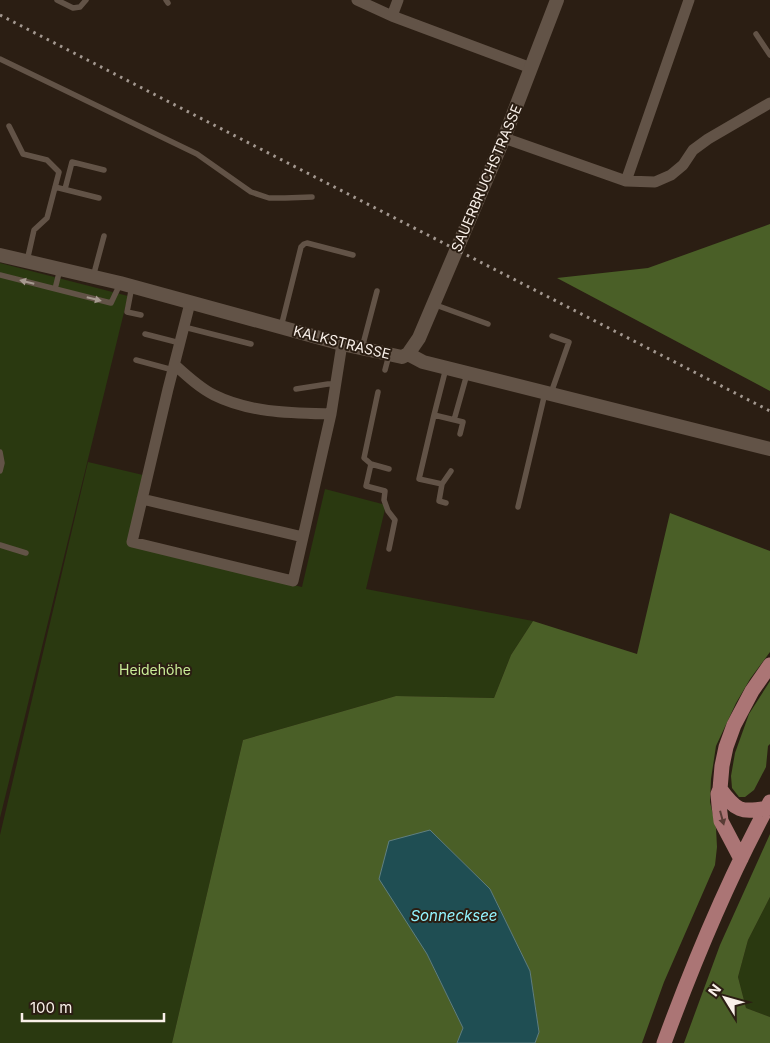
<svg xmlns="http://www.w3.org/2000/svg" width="770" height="1043" viewBox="0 0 770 1043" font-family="Inter,sans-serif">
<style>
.green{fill:#2a3910}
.forest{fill:#4a5f27}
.water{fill:#1f4e53;stroke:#607f80}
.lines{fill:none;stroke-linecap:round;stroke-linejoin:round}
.service{stroke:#625347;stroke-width:5.5}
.minor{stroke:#625347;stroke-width:11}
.tertiary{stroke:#625347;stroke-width:14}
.primary{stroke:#ab7575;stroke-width:15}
.rail{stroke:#a39890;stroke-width:3;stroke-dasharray:2.5 5;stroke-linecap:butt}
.oneway{fill:#a69a90}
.oneway2{fill:#583c35}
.labels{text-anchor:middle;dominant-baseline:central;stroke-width:4;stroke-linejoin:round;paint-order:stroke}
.street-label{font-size:14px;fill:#f9f0e9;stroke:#2b1e13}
.park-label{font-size:14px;fill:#c9ec97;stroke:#2b1e13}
.water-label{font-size:15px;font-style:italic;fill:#92f3fd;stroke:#2b1e13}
</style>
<rect width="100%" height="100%" fill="#2b1e13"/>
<path class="green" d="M0,263L128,296L0,818Z
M88,462L143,475L128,545L302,587L325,489L386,505L366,589L533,621L511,655L494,698L396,696L243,740L172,1043H0V835Z
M770,897V1017L746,1008L738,977L748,940Z"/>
<path class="forest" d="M770,224V391L557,278L648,268Z
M670,513L770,551V652L750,679L736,703L716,746L711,779L710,802L716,828L717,847L715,865L664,982L642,1043H535L539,1032L530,971L490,889L430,830L427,954L463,1028L457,1043H172L243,740L396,696L494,698L511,655L533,621L637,654Z
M770,681V744L768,746L766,767L754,790L745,797H739L732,788L731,776L735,753L749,714Z
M770,834V897L748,940L738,977L746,1008L770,1017V1043H684L720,945Z"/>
<path class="water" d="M430,830L490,889L530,971L539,1032L535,1043H457L463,1028L427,954L379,879L389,841Z"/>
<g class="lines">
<path class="service" d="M57,0L73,8L80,7L86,0
M166,0L168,3
M756,34L770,55
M0,59L197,154L251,192L269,198H285L312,197
M9,126L23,154L47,160L59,172L47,218L34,230L27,261
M55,187L99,198
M65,189L72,162L104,170
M0,275L111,303L120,284
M93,277L104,236
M132,286L127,312L141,315
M55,289L60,269
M433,304L488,324
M184,327L251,344
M281,327L301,247L304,244L307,243L353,255
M145,334L180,343
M362,348L377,291
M136,360L173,370
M446,368L434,415L463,422L460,434
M385,370L389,355
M296,389L328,384H336
M551,393L569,342L552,336
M434,415L419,479L442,484L439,501L446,503
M454,420L467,374
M0,452L2,463L0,471
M371,464L364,458L378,392
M389,469L371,464L366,486L385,491L384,500L388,511L395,520L389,549
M442,484L451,471
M518,507L545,393
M0,545L26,553"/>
<path class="minor" d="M357,0L392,16L531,68
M392,16L398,0
M504,138L626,181L655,182L671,175L683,165L693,150L708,139L770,103
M626,181L689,0
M190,303L168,389L132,542L293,581L331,414L342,344
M175,365C187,376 200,388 214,395C250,413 292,413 331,414
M142,499L303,537"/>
<path class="tertiary" d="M0,255L120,283L342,344L402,357L408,354L419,338L504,138L557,0
M408,354L423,362L770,449"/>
<path class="primary" d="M720,789C736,811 741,813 767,808
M741,859L721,821L719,805L718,794L720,789L722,766L726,747L734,725L752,691L770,665
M664,1043C694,961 728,879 770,802"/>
<path class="rail" d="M0,15L770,411"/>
</g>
<defs><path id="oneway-solid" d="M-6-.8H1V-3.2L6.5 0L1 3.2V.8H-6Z" transform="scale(1.25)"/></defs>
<g class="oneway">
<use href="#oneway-solid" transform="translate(27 282) rotate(-166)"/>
<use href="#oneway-solid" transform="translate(94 299) rotate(14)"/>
</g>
<use class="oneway2" href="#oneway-solid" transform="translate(722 818) rotate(75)"/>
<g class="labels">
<g class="street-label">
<text transform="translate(486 178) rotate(-67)">SAUERBRUCHSTRASSE</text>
<text transform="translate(342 342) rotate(14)">KALKSTRASSE</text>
</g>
<g class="park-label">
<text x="155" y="669">Heidehöhe</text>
</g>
<g class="water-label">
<text x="454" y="915">Sonnecksee</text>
</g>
</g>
<g transform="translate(725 998) rotate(307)" stroke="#2b1e13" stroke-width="4" paint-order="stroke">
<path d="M0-4L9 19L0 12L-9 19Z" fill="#f9f0e9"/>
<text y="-8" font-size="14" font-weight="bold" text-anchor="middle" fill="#f9f0e9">N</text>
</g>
<path d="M22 1013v8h142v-8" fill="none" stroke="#f9f0e9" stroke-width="2.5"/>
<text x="30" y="1013" font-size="15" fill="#f9f0e9" stroke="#2b1e13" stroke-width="4" paint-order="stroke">100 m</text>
</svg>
